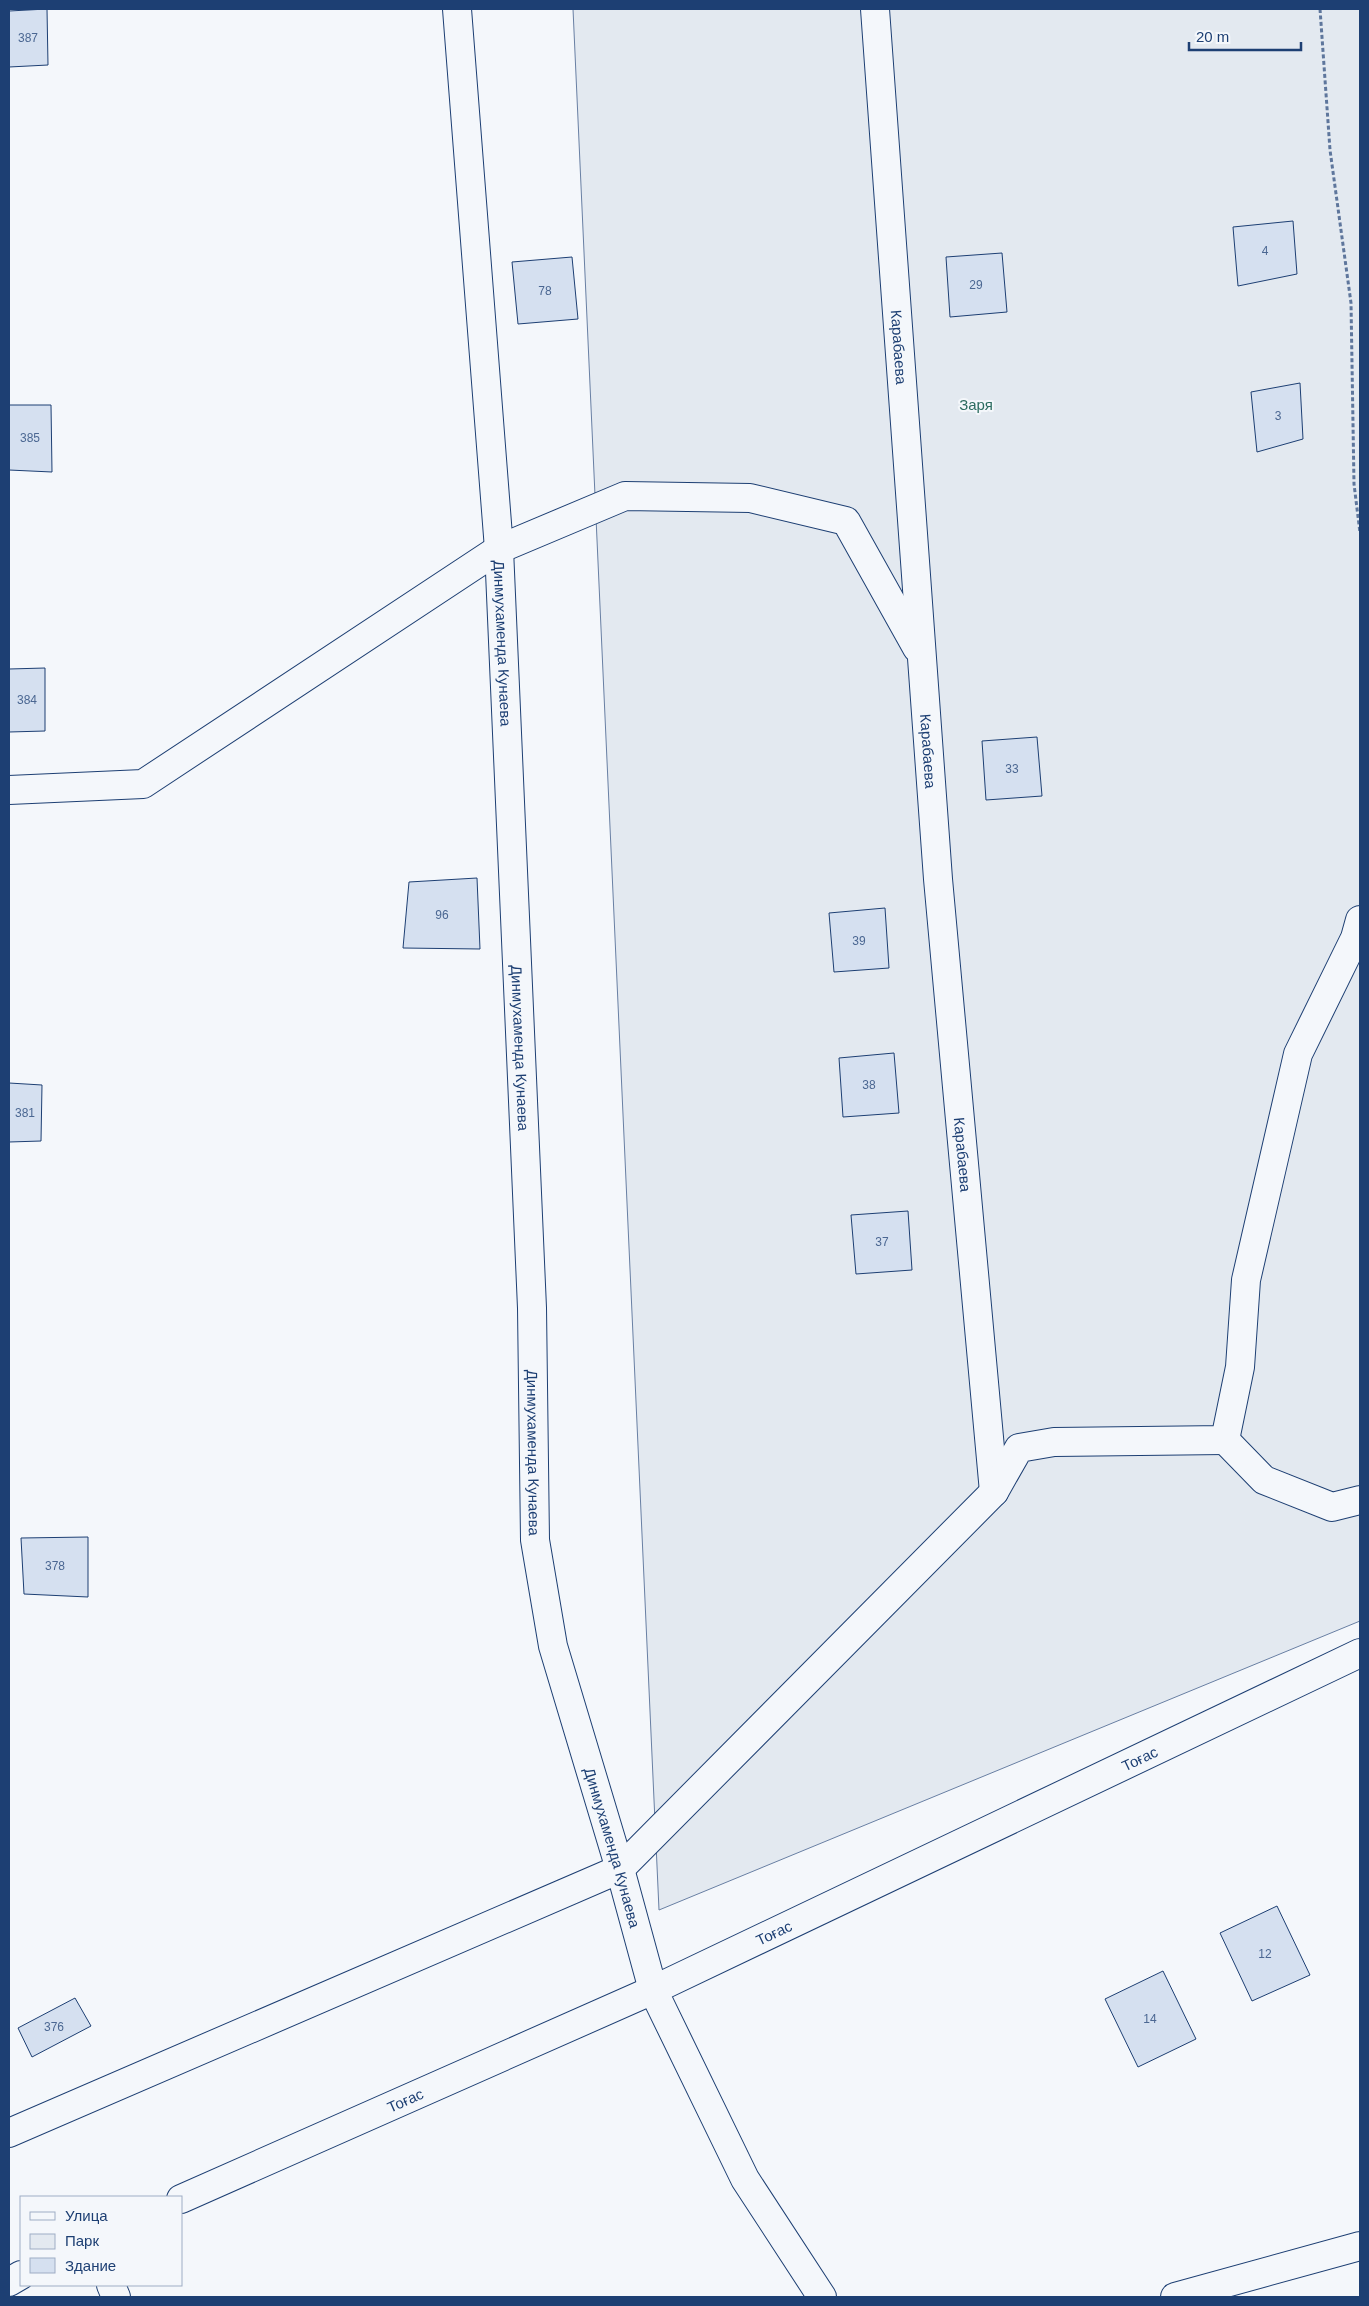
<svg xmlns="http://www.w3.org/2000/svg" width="1369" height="2306" viewBox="0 0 1369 2306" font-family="Helvetica,sans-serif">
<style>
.green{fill:#e3e9f0;stroke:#687fa3}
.building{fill:#d5e0f0;stroke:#1d3f73}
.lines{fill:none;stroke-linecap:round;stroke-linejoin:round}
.minor-casing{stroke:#1d3f73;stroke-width:30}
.highway-casing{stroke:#1d3f73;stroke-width:30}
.path{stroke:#5e769c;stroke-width:3;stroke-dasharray:4 2.5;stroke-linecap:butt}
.minor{stroke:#f4f7fb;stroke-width:28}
.highway{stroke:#f4f7fb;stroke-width:28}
.labels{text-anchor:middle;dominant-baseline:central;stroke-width:4;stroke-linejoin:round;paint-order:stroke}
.number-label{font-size:12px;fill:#4b6792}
.street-label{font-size:15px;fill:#1d3f73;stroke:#f4f7fb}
.park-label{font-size:15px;fill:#2c6c60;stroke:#f4f7fb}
</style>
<rect width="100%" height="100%" fill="#f4f7fb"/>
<path class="green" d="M573,9H1360V1621L659,1910Z"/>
<path class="building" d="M47,9L48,65L9,67V11Z
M1293,221L1297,274L1238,286L1233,227Z
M1002,253L1007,312L950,317L946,257Z
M572,257L578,319L518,324L512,262Z
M1300,383L1303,439L1257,452L1251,392Z
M9,405H51L52,472L9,470Z
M45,668V731L9,732V669Z
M1037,737L1042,796L986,800L982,741Z
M477,878L480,949L403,948L409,882Z
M885,908L889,968L834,972L829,913Z
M894,1053L899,1113L843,1117L839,1058Z
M9,1083L42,1085L41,1141L9,1142Z
M908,1211L912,1270L856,1274L851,1215Z
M88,1537V1597L24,1594L21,1538Z
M1277,1906L1310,1975L1252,2001L1220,1933Z
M1163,1971L1196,2039L1138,2067L1105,1999Z
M75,1998L91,2026L32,2057L18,2028Z"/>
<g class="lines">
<g class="minor-casing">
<g id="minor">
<path id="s1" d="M457,9L499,549L532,1308L535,1540L553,1646L620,1869L653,1990L745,2179L822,2297"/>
<path id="s2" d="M875,9L938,879L994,1492"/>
<path d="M9,790L143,784L499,549L625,496L750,498L846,521L917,648"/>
<path d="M1225,1440L1264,1480L1332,1507L1360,1500"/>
<path d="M9,2133L620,1869L994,1492L1019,1448L1054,1442L1225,1440L1240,1367L1246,1280L1298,1054L1355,938L1360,920"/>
<path d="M111,2285L116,2297"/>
<path d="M1175,2297L1360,2246"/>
</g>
</g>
<g class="highway-casing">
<g id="highway">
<path id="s3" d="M181,2199L653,1990L1360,1653"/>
<path d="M9,2282L21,2275"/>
</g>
</g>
<path class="path" d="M1320,9L1330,150L1351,303L1354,484L1360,533"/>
<use href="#minor" class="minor"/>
<use href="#highway" class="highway"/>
</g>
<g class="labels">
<g class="number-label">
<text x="28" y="38">387</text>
<text x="1265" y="251">4</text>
<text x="976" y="285">29</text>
<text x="545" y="291">78</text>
<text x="1278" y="416">3</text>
<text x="30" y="438">385</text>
<text x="27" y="700">384</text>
<text x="1012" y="769">33</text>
<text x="442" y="915">96</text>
<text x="859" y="941">39</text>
<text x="869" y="1085">38</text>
<text x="25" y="1113">381</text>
<text x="882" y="1242">37</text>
<text x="55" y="1566">378</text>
<text x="1265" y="1954">12</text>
<text x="1150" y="2019">14</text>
<text x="54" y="2027">376</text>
</g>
<g class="street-label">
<text stroke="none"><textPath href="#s2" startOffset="339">Карабаева</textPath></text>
<text stroke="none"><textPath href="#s1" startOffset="636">Динмухаменда Кунаева</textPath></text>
<text stroke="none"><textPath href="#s2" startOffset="744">Карабаева</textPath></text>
<text stroke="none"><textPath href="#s1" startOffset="1041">Динмухаменда Кунаева</textPath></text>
<text stroke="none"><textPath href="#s2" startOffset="1149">Карабаева</textPath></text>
<text stroke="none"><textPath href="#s1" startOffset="1446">Динмухаменда Кунаева</textPath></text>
<text stroke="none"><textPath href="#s3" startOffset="1055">Тоғас</textPath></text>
<text stroke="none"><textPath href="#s1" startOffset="1851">Динмухаменда Кунаева</textPath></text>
<text stroke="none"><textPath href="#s3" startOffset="650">Тоғас</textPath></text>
<text stroke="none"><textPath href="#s3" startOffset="245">Тоғас</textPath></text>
</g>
<g class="park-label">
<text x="976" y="404">Заря</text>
</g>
</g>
<rect width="1369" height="2306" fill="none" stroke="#1d3f73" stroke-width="20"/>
<rect x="20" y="2196" width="162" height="90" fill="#f4f7fb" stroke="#9eadc5"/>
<rect x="30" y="2212" width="25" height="8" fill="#f4f7fb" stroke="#9eadc5"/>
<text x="65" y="2221" font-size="15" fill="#1d3f73">Улица</text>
<rect x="30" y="2234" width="25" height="15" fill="#e3e9f0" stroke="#9eadc5"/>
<text x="65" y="2246" font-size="15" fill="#1d3f73">Парк</text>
<rect x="30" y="2258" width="25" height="15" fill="#d5e0f0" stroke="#9eadc5"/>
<text x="65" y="2271" font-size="15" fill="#1d3f73">Здание</text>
<path d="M1189 42v8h112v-8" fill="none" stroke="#1d3f73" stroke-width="2.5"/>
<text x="1196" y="42" font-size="15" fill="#1d3f73" stroke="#f4f7fb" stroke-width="4" paint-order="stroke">20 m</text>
</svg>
